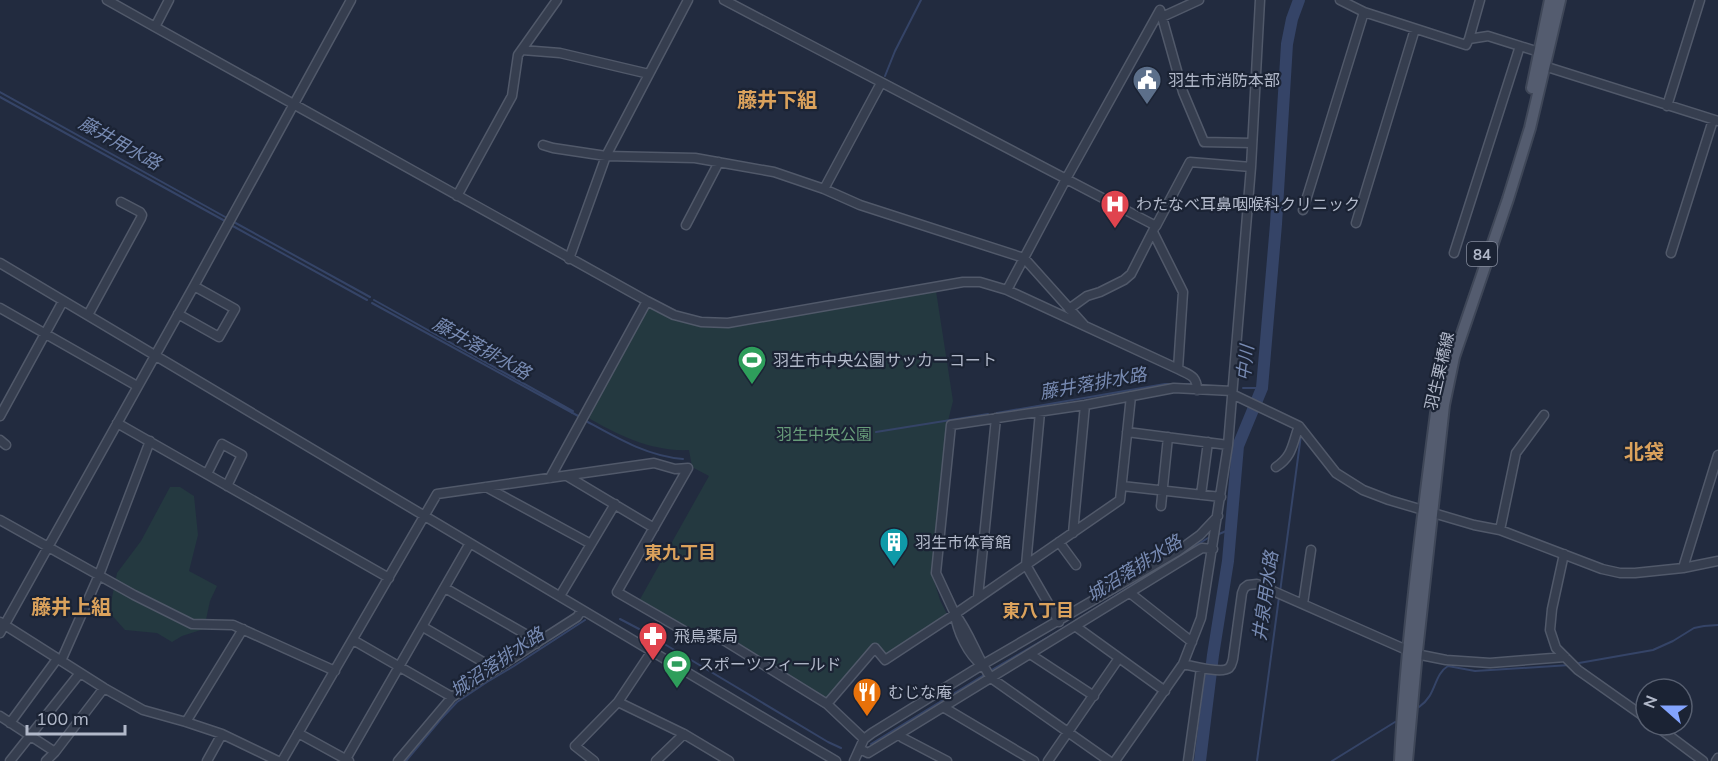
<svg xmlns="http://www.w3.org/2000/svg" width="1718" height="761" viewBox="0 0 1718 761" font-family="Mulish,'Noto Sans JP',sans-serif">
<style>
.green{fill:#243940}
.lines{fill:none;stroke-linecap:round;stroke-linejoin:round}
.stream{stroke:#354467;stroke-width:2}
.river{stroke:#354467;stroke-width:12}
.minor-casing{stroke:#51596a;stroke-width:11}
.major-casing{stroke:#3f4758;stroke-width:14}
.minor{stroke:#363e4f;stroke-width:8}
.major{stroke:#545c6f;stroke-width:10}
.labels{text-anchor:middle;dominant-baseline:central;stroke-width:4.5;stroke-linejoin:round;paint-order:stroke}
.shield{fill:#1b2334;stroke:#858c9d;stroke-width:1.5}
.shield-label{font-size:15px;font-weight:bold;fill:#b2b9ca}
.poi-label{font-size:16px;fill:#b2b9ca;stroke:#1b2334;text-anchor:start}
.street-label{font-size:16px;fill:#b2b9ca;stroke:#1b2334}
.park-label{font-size:16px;fill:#689c7a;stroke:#1b2334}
.water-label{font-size:18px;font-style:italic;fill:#788bb3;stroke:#1b2334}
.neighbourhood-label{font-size:18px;font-weight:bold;fill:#dba25c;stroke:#1b2334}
.quarter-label{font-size:20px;font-weight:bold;fill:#dba25c;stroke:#1b2334}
</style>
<rect width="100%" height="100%" fill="#222b3f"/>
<path class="green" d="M936,291L953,401L947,425L932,574L940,600L947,614L885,656L875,643L826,700L723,637L694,633L639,601L709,476L692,467L689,450C653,452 617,435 587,417L648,307L673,318L699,326H729Z
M170,487H180L194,496L198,535L189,571L217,586L210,601L204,629L182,636L172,642L157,633L125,630L109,612L117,573L141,541Z"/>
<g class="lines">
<path class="stream" d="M885,76L895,51L921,0
M0,92L227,218
M0,97L225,221
M232,221L370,297
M231,225L367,300
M374,300L573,411L572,413
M372,303L580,417
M1243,388H1262
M997,413L1165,384H1192
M586,421C617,438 647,456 683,459
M876,432L988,414
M1219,534L1231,529
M1280,592L1301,435
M620,619L641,630L828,742L841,748
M1075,621L1208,538
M1579,663L1653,650L1673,641L1694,628L1704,626L1718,625
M990,671L1069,625
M1419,707C1437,695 1433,675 1448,666L1475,671L1570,665
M871,744L984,675
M406,761L441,719L457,702L487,682L514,666L585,620
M1257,761L1279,597
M1332,761L1395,722"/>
<path class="river" d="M1200,761L1213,655L1228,561L1238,446L1262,388L1276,224L1287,44L1292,19L1299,0"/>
<g class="minor-casing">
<path id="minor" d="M107,0L155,27
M169,0L155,27L647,301L674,315L701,322L728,323L963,282H980L1007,290L1178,369C1189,375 1197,375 1197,390
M724,0L1156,226L1190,162L1251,167
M1340,0L1364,12L1466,45L1469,39L1488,36L1539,52
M1162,17L1199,0
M1469,39L1480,0
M522,50L560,53L649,74
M1544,66L1718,121
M1667,106L1700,0
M543,145L553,148L606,156L695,158L774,172L824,189L860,205L1024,258L1084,325
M824,189L881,83
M457,196L512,96L518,55L557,0
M1303,210L1364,12
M1356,223L1415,29
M686,225L719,162
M1153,232L1183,292L1178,369
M1454,253L1520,46
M1671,253L1713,120
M569,259L606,156L688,0
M0,263L836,761
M1007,290L1066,179L1160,10L1183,92L1204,142L1252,143
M0,308L137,386
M1069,309L1087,296L1100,292L1124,280L1131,274L1154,229
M178,314L219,337L235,309L194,286
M88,315L141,218L142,215L140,212L121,202
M1232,394L1299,426L1336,473L1363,490L1389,500L1474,525L1500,530L1602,569L1620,573H1635L1683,568L1718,561
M1040,412L1026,565L1059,622
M0,416L63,301
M117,423L389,578
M1127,432L1228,445
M0,440L6,445
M1276,467C1293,456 1292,444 1299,426
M207,474L222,444L242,455L227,486
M567,476L654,528
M550,478L647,301
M1122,486L1221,497
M486,487L591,544
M1201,495L1208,442
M1161,506L1168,437
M0,520L134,595L192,624L233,625L335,671
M1500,530L1516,453L1544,415
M1073,533L1085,405
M1059,542L1076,565
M1564,554L1552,609L1550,630L1556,648L1578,670L1646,718
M1683,568L1718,455
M445,588L534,639L536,644
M1130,593L1192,642
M560,596L615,504
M978,597L996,418
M1303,604L1311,550
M955,614L936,573L951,425L1085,405L1174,388L1232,391
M0,622L104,688
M1075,626L1197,551L1202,548L1213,549
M423,627L490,666L494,670
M0,633L194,286L351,0
M353,640L452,697
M1030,654L1094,696
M1416,654L1446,660L1490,663L1565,657
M61,661L99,575L150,441
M1183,664C1193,666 1222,674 1229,668C1232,665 1232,663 1233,659L1242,593L1244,588L1248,585L1257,584L1409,651
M982,665C968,655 957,631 955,614C970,633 977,658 991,678L1109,761
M618,702L684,734L729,761
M827,704L875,648L885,660L955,614L1120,500L1131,396
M943,707L1034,761
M0,716L55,752L104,688L143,710L186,722L222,734L278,761
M186,722L243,629
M10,723L57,659
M1655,725L1703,761
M298,733L349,761
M899,734L1075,626L1165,691
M860,749L868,753L899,734L903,738L947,761
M346,759L470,543
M10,761L80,673
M46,761L55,752
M207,761L222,734
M282,761L437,494L654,463L675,469L688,468L617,592L693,636L722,639L827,704L864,739
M398,761L452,697L577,617L582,610
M594,761L575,746L618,702L652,651
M656,761L684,734
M854,761L864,739L872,733L982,665L1178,551L1200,535L1218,516
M1048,761L1119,658
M1115,761L1183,664L1201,618L1228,445L1251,167L1260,0
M1188,761L1201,668
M1716,761L1718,758"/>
</g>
<g class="major-casing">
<path id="major" d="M1532,88L1550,0
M1400,761C1406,645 1421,529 1436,413
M1407,761L1417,651L1444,405L1454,357L1508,199L1530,128L1560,0"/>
</g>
<use href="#minor" class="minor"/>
<use href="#major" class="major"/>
</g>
<defs>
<g id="civic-pin" transform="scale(1.5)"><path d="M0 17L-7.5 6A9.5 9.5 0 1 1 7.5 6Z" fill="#5c6f8a" stroke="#1b2334"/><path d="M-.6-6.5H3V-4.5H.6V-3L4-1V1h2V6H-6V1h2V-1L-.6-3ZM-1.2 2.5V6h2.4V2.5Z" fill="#fff"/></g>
<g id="hospital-pin" transform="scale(1.5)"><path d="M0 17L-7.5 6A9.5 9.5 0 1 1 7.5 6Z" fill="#e0444e" stroke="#1b2334"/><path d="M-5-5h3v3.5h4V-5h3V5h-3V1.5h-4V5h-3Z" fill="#fff"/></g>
<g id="stadium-pin" transform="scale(1.5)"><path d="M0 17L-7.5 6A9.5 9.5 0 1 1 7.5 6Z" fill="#2e9e5b" stroke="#1b2334"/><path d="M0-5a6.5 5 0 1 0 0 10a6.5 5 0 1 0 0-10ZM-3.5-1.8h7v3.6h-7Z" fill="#fff"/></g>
<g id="building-pin" transform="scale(1.5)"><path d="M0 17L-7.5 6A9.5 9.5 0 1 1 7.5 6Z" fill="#0f9aa8" stroke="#1b2334"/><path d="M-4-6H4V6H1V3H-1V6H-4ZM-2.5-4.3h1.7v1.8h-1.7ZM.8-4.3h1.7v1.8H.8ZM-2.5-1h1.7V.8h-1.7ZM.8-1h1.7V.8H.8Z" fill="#fff"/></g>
<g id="pharmacy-pin" transform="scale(1.5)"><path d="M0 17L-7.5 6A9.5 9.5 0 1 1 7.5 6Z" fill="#e0444e" stroke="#1b2334"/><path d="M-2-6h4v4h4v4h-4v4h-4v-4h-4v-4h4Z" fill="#fff"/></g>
<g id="restaurant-pin" transform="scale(1.5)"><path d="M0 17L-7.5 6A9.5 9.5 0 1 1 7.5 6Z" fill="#e8710a" stroke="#1b2334"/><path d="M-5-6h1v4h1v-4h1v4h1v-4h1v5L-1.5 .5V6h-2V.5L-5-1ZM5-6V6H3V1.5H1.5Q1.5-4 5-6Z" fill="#fff"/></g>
</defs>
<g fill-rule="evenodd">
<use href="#civic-pin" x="1147" y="80"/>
<use href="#hospital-pin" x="1115" y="204"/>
<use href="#stadium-pin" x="752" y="360"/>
<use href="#building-pin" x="894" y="542"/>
<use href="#pharmacy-pin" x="653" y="636"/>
<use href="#stadium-pin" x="677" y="664"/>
<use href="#restaurant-pin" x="867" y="692"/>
</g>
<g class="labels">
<rect class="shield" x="1467" y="242" width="30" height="24" rx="4.5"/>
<g class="shield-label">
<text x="1482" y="254">84</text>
</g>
<g class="poi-label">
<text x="1168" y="80">羽生市消防本部</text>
<text x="1136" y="204">わたなべ耳鼻咽喉科クリニック</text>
<text x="773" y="360">羽生市中央公園サッカーコート</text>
<text x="915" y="542">羽生市体育館</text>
<text x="674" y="636">飛鳥薬局</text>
<text x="698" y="664">スポーツフィ一ルド</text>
<text x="888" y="692">むじな庵</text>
</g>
<g class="street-label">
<text transform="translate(1439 371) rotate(-77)">羽生栗橋線</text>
</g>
<g class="park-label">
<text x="824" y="434">羽生中央公園</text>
</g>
<g class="water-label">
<text transform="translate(120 143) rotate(29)">藤井用水路</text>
<text transform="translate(482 348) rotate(29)">藤井落排水路</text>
<text transform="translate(1245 363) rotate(-84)">中川</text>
<text transform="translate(1093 383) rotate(-10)">藤井落排水路</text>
<text transform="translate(1134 568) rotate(-32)">城沼落排水路</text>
<text transform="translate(1265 596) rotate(-82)">井泉用水路</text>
<text transform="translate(497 662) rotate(-34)">城沼落排水路</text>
</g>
<g class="neighbourhood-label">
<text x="680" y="552">東九丁目</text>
<text x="1038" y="610">東八丁目</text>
</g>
<g class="quarter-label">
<text x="777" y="99">藤井下組</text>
<text x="1644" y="451">北袋</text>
<text x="71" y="606">藤井上組</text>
</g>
</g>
<g transform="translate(1664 707) rotate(291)"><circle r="28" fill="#1b2334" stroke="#575f70" stroke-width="1.5"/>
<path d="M0-4.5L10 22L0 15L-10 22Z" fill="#83a4fe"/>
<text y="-9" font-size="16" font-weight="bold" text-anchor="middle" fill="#b2b9ca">N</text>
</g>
<path d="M27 725v9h98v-9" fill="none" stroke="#b2b9ca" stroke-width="3"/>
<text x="36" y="725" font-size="18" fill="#b2b9ca" stroke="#1b2334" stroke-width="4.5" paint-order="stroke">100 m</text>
</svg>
